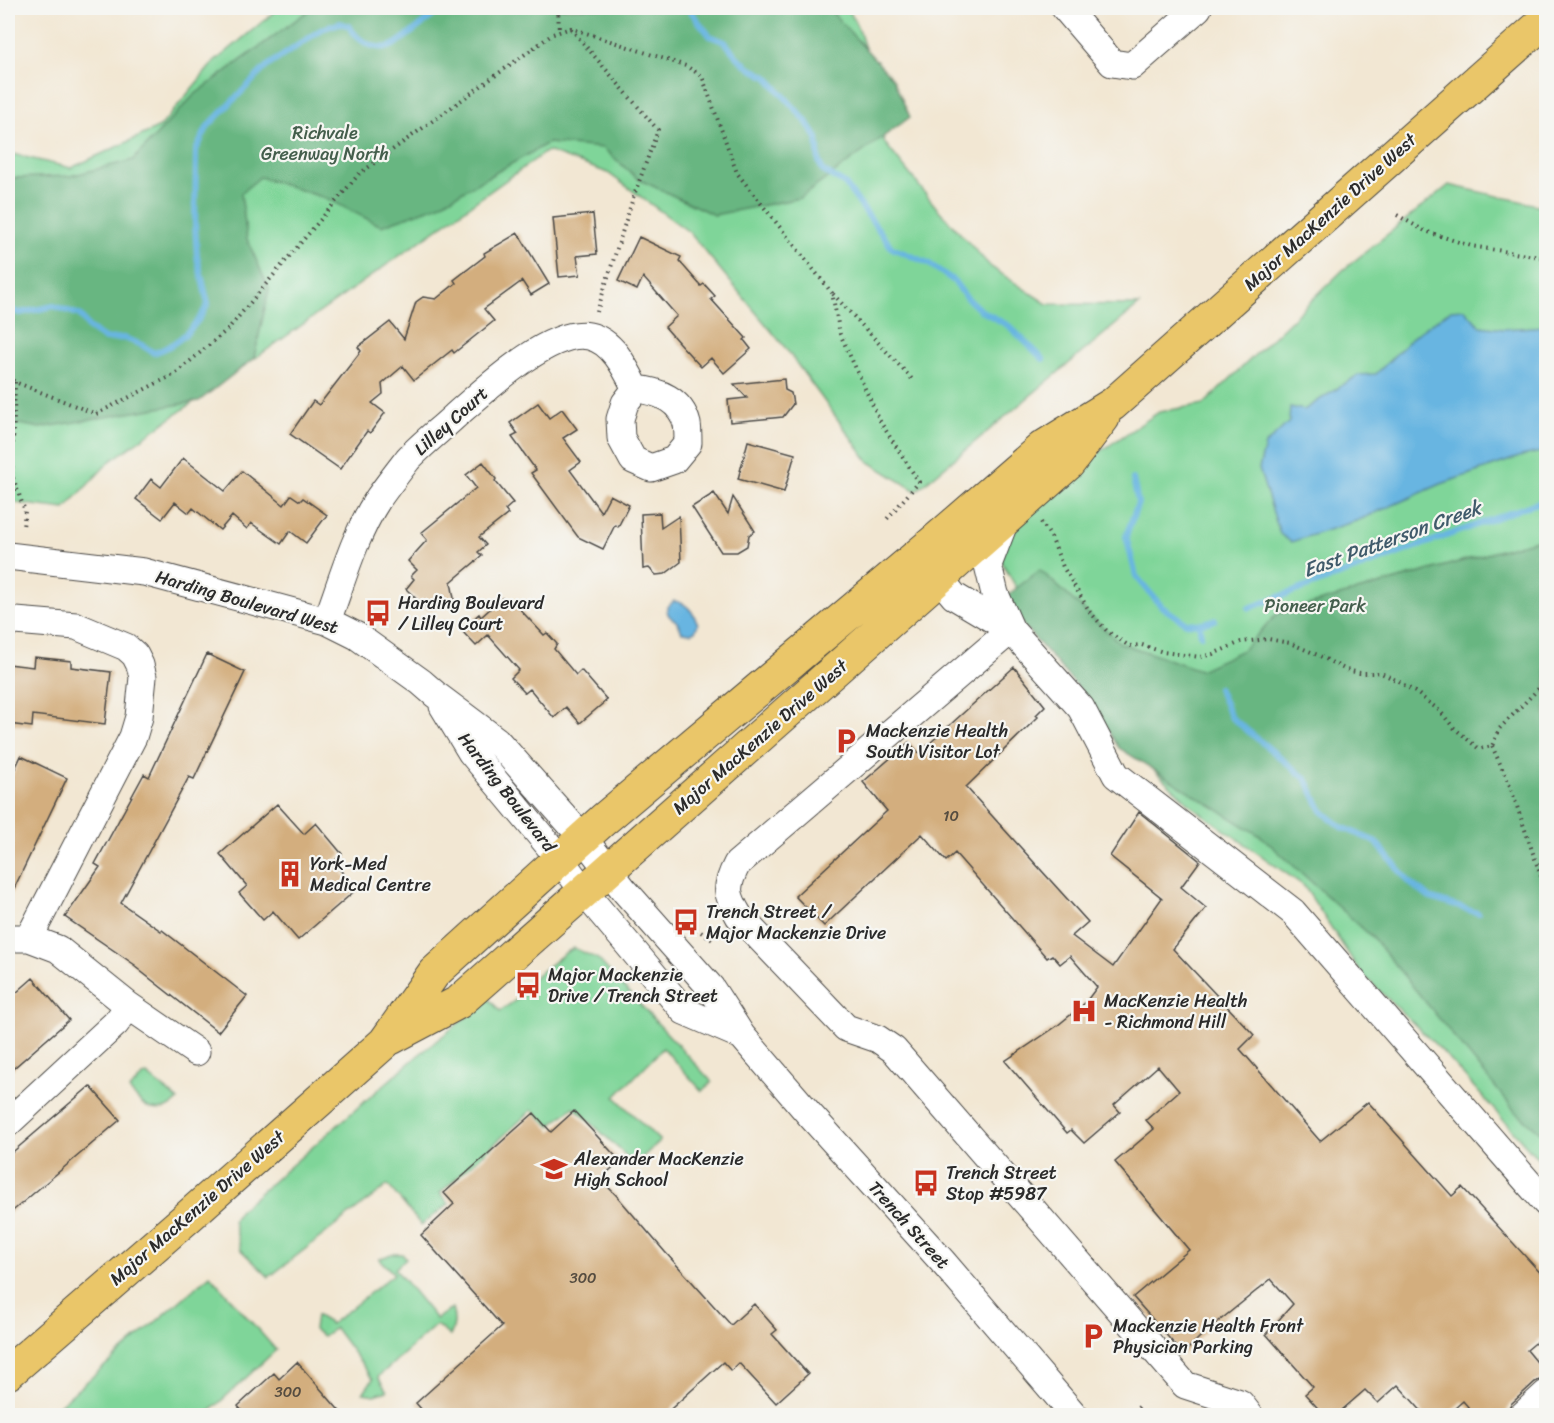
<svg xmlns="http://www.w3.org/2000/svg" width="1554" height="1423" viewBox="0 0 1554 1423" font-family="Sriracha,sans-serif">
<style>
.green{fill:#7fd599;stroke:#558062;stroke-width:1.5}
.forest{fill:#67b681;stroke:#497056;stroke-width:1.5}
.water{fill:#67b5e1;stroke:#497086;stroke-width:1.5}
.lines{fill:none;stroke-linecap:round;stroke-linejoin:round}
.stream{stroke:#67b5e1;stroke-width:6}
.building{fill:#d3ae7e}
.minor-casing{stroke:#494744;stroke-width:29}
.major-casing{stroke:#494744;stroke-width:35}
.path{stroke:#494744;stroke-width:4;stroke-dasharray:1.5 4.5;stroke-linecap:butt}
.minor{stroke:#fff;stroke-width:27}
.major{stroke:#eac669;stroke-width:33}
.labels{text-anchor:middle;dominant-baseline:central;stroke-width:4.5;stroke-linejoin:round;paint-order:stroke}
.number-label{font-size:15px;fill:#554c40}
.park-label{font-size:18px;fill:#445e4c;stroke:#f6f6f2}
.street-label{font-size:18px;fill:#2b2b2b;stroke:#f6f6f2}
.poi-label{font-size:18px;fill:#2b2b2b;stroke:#f6f6f2;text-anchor:start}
.water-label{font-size:20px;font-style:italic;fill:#405b6b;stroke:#f6f6f2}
</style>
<rect width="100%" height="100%" fill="#f6f6f2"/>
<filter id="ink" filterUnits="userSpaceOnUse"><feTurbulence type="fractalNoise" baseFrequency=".0167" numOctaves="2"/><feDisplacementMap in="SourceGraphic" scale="12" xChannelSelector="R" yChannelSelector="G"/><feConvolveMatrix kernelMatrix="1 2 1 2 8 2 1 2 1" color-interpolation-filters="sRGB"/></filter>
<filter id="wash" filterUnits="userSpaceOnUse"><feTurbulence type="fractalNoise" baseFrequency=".008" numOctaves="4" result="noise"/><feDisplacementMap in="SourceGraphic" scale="24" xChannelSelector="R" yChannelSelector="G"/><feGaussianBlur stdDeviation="1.35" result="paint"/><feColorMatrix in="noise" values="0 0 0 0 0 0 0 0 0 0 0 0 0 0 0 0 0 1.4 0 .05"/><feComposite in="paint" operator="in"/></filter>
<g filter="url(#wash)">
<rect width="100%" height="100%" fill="#f2e7d3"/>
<path class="green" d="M279,8H848L859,30L877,84L884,142L936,207L991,267L1047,304L1139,305L916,491L869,462L783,345L689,232L608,173L547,151L109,462L65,509L8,502V153L71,168L160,127L213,63Z
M1449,185L1546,207V1168L1441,1050L1361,973L1304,886L1195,809L1122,740L1034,619L994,548L1055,482L1159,412L1204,404L1343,270Z
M574,948L598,959L712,1082L702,1091L663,1048L615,1097L660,1141L635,1164L574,1107L550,1126L532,1110L440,1193L449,1204L421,1225L388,1185L269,1277L241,1250L233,1220L240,1210L416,1057L489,999L500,1011L533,988L528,982L565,953Z
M147,1075L178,1100C175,1104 172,1106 166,1108C150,1115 139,1101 129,1090L143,1076Z
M391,1254H402L406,1258L395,1269L436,1319L452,1308C455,1319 455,1326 450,1336L436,1325L378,1377L387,1391L375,1395L363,1393L373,1379L335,1328L323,1336L314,1330L316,1315L331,1324L394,1274L379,1259Z
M210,1275L276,1350L206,1415H48Z"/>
<path class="forest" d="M312,8H828L893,79L910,117L800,198L714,215L638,179L603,148L548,143L437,206L381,226L328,199L260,177L241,193L247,239L269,289L254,358L199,401L40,428L8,422V177L10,178L70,176L133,160L194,95Z
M1546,537V1137L1514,1110L1373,938L1262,837L1119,748L1089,700L1001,600L1040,570L1120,643L1200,670L1243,650L1277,614Z"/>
<path class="water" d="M1464,309L1480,326L1504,329L1546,326V451L1522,456L1441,484L1359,520L1291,542L1280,534L1259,469L1265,445L1289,422L1290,407L1304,410L1358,375L1376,374L1416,334L1451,310Z
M674,601C688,603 693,612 698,624L695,631L691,633L682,632C680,629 680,626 678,624C675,616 667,621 667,607Z"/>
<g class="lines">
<path class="stream" d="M688,8L710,36L725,42L737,57L750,68L767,77L805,120L817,138L819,162L823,171L845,184L892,248L928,263L954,281L965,296L980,310L1009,326L1043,359
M8,309L20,313L54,306L80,315L89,328L105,339L124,338L142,345L154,353C178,345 197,326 208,304L197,257L195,224L196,150L208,126L266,67L322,29L340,23L349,26C357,40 372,50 389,47C397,45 434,15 442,8
M1133,479L1138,503L1126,536L1136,576L1162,607L1186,623L1199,624L1215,620
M1249,608L1531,505L1546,501
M1199,624L1201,635
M1218,688L1231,717L1306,779L1322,811L1342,827L1376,842L1410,883L1430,898L1478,913"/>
</g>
<g id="blocks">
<path class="building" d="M593,214L597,254L577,256L580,275L559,277L553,218Z
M518,233L549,284L531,295L522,281L484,309L494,321L454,353L452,350L414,380L403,366L382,384L383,394L372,403L385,413L370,433L367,431L340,469L290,434L313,401L319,405L361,351L358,347L390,322L404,339L416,302L423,297L436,299L456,283L454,280L485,256L484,253Z
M639,237L681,257L679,261L701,286L704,284L715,296L711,299L746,338L744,340L751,349L724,373L711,358L701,367L679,343L665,327L677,316L643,277L637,290L618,281Z
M784,379L785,390L791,393L793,404L783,417L730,422L728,400L747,398L734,384Z
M538,403L549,418L562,409L577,429L563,438L581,462L570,470L601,512L610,495L629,505L618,527L615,525L603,549L578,537L531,473L536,470L512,437L518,434L510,423Z
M748,441L795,454L784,492L738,479Z
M183,458L225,491L242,471L284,505L291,495L300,501L303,498L327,515L306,543L290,531L281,544L251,523L247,529L232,516L220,530L193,508L189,513L175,502L162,519L136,499L151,479L161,487Z
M483,462L496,479L495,481L513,503L505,510L508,514L479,537L486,545L478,552L482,556L451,582L455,604L428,610L406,589L414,579L411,576L417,570L408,561L427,540L421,533L476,488L466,475Z
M714,493L728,514L733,497L755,531L749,535L747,546L737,552H721L692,507Z
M660,513L661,528L679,516L681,562L665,574L656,575L649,568L643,569L641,514Z
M502,598L510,606L514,603L544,635L547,633L557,644L554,649L576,675L581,670L607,700L580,723L566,707L554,718L530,689L525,693L511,678L519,670L488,635L476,646L461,630L479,614L481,617Z
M207,654L245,672L194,779L189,777L121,903L161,931L162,930L247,996L218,1032L134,966L135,965L65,917L100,867L95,864L144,774L149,777Z
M34,657L71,661V667L111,672L105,724L33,715L32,727L8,724V664L33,667Z
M1014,667L1045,706L1036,715L1038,717L966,787L1088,922L1072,936L1113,967L1162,898L1110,856L1139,812L1200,861L1181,887L1206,908L1173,949L1254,1035L1240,1049L1320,1141L1368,1102L1452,1196L1462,1187L1546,1279V1334L1527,1350L1546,1373V1378L1542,1379L1535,1382L1511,1404L1504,1416H1476L1463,1401L1446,1416H1426L1398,1385L1378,1403L1365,1390L1335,1416H1325L1305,1394L1313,1387L1266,1334L1293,1304L1271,1279L1203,1334L1183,1354L1133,1297L1189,1250L1115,1162L1154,1129L1146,1120L1179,1091L1158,1066L1114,1105L1120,1112L1084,1143L1071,1130L1067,1133L1005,1061L1057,1026L1085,1003L1097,987L1070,956L1060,964L1052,955L1047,958L955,853L946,861L922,834L824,926L795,896L887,811L863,782L909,742L919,753Z
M21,756L67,778L8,901V784Z
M277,804L304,834L316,823L342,854L333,862L357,889L298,940L273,911L263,920L239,893L247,886L220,854Z
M33,978L69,1020L8,1073V1000Z
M90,1086L120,1120L8,1215V1156Z
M574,1111L620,1161L600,1179L616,1195L665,1252L731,1325L754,1304L777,1330L772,1334L808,1374L776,1403L739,1363L731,1371L723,1362L663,1416H427L416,1403L502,1326L421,1235L454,1204L444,1193L534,1113L551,1132Z
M297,1362L344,1416H246L238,1406L274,1373L279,1379Z"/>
</g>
</g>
<g filter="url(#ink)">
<use href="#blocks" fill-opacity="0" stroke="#494744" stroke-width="1.5"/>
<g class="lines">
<g class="minor-casing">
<path id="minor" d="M1065,8L1112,63L1132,66L1198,8
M1005,521L988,565L995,594L1011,630
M8,556L144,572L327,621L357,636L421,682L436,695L496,740L583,838L624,890L711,988L742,1036L810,1115L942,1261L1075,1416
M927,563L954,596L1011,630L1081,708L1116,775L1293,912L1546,1203
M327,621C342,581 354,536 378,499C387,486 398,472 408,459C422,444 440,430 455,416C484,391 550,328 589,336C613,341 626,369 636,389L625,403L620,419L621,438L633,460L651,468L674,460L688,443C688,437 688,430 687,424C681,400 659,391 636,389
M8,623L16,621L76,626L126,647L135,655L140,665L143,677L139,717L133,737L29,938
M1011,630L737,864C725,887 726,894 739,916L846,1028L878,1039L894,1050L1185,1385L1240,1403L1250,1416
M443,706L471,752L560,859L584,892L684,1011L742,1036
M8,938H29L58,949L129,1006L196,1052
M8,1123L116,1023L129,1006
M1522,1416L1546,1394"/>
</g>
<g class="major-casing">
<path id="major" d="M391,1038L459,1002L1068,464L1103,418
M8,1373L189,1216L385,1042L434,973L603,820L936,540L1042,448L1113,404L1546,20"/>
</g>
<path class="path" d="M558,8L559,32
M571,29L658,130L633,198L596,315
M1397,215L1425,231L1471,246L1546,258
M833,294L912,379
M8,377L15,382L96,414L175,374L228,329L359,174L553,34L571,28L686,66L702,76L737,173L832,293L840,334L881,423L919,482L886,520
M15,382L12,475L25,511L23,527
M1041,522L1051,537L1063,567L1090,612L1107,631L1129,646L1142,645L1163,652L1200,657L1213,654L1241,642L1268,639L1290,643L1320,656L1346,670L1360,673H1381L1398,681L1418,694L1440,711L1453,727L1479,749L1492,746L1499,729L1546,681
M1492,746L1510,786L1546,891
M686,922L714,941
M1129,1416L1141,1405"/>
<use href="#minor" class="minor"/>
<use href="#major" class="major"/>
</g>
</g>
<defs>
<g id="bus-bare" transform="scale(2.07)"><path d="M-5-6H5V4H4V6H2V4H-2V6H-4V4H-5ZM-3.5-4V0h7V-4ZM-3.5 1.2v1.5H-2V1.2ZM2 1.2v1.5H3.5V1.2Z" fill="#c8321e" stroke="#f6f6f2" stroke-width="2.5" paint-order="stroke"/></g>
<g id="parking-bare" transform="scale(2.07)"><path d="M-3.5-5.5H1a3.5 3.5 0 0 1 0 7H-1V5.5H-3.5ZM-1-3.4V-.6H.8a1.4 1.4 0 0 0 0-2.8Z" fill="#c8321e" stroke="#f6f6f2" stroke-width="2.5" paint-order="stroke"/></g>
<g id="building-bare" transform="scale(2.07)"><path d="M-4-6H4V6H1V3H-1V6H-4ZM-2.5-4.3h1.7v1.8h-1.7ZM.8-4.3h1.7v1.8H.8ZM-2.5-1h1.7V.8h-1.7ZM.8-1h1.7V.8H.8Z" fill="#c8321e" stroke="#f6f6f2" stroke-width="2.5" paint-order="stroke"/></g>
<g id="hospital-bare" transform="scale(2.07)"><path d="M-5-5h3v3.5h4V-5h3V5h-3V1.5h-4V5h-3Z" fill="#c8321e" stroke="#f6f6f2" stroke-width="2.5" paint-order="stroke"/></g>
<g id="school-bare" transform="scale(2.07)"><path d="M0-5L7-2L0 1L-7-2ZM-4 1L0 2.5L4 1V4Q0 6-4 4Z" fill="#c8321e" stroke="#f6f6f2" stroke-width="2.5" paint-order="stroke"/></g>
</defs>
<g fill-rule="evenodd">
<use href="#bus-bare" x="378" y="613"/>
<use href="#parking-bare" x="846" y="741"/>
<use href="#building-bare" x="290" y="874"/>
<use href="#bus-bare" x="686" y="922"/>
<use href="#bus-bare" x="528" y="985"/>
<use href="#hospital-bare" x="1084" y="1011"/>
<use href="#school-bare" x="554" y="1169"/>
<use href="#bus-bare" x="926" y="1183"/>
<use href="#parking-bare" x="1093" y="1336"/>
</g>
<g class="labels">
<g class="number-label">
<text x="951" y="816">10</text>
<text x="583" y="1278">300</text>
<text x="288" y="1392">300</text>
</g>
<g class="park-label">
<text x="325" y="133">Richvale<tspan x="325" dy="21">Greenway North</tspan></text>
<text x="1315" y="606">Pioneer Park</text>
</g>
<g class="street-label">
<text transform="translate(1330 212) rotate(-42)">Major MacKenzie Drive West</text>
<text transform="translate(451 421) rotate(-42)">Lilley Court</text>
<text transform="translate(247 602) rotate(16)">Harding Boulevard West</text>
<text transform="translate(760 737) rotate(-41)">Major MacKenzie Drive West</text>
<text transform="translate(507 792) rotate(52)">Harding Boulevard</text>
<text transform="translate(197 1208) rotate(-41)">Major MacKenzie Drive West</text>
<text transform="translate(909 1225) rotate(48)">Trench Street</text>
</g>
<g class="poi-label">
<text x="398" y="603">Harding Boulevard<tspan x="398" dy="21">/ Lilley Court</tspan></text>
<text x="866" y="731">Mackenzie Health<tspan x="866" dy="21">South Visitor Lot</tspan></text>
<text x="310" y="864">York-Med<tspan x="310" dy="21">Medical Centre</tspan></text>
<text x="706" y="912">Trench Street /<tspan x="706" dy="21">Major Mackenzie Drive</tspan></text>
<text x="548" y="975">Major Mackenzie<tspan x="548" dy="21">Drive / Trench Street</tspan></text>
<text x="1104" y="1001">MacKenzie Health<tspan x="1104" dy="21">- Richmond Hill</tspan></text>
<text x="574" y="1159">Alexander MacKenzie<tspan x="574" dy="21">High School</tspan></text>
<text x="946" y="1173">Trench Street<tspan x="946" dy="21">Stop #5987</tspan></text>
<text x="1113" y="1326">Mackenzie Health Front<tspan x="1113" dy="21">Physician Parking</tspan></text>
</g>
<g class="water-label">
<text transform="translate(1392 539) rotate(-20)">East Patterson Creek</text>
</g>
</g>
<rect width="1554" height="1423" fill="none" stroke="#f6f6f2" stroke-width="30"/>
</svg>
